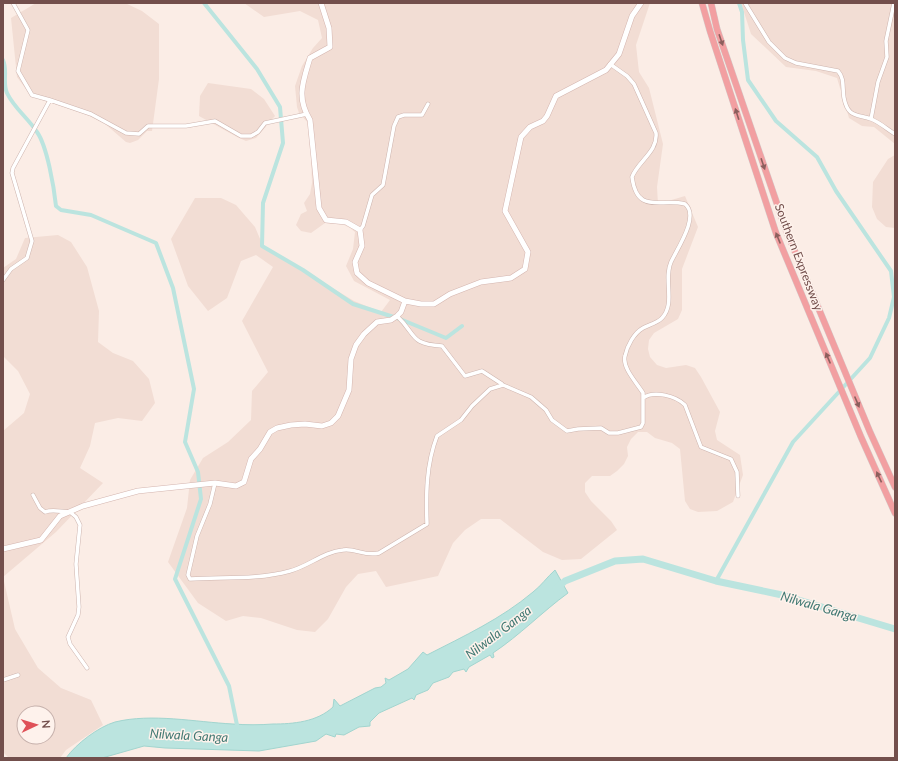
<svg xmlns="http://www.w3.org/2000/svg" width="898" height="761" viewBox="0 0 898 761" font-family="Lato,sans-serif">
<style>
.residential{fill:#f2ddd4;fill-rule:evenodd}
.water{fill:#bbe4df;stroke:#a2d5cf}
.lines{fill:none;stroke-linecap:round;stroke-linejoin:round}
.canal{stroke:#bbe4df;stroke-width:4}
.river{stroke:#bbe4df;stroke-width:7}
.street-casing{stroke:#ceb5af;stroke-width:4.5}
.secondary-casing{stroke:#d4b5af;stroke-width:6}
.highway-casing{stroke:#d5cac9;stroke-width:7}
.street{stroke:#fff;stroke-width:3.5}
.secondary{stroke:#fff;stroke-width:5}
.highway{stroke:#f29fa1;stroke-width:6}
.oneway{fill:#8c5f5d}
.labels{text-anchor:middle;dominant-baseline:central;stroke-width:3;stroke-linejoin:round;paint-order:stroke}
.street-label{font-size:12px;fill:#734f4c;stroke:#fef2ec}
.water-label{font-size:13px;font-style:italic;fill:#407872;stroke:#fef2ec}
</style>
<rect width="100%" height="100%" fill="#fbede6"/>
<path class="residential" d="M36,3H125L142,11L159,24V79L152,131H147L138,140L130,143L126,142L104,123L87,115L31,96L17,77L11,18Z
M244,3H650L636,45L639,72L649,88L663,144L657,187L658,204L685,196L698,227L682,269V310L678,319L654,333L649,340L648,349L650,357L657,365L666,368L686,365L695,368L701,377L720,412L715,431L717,440L740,455L743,475L733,502L717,511L698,512L690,509L685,501L680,449L672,443L655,438L647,432H638L631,439L627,447L628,456L624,464L617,471L610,476H592L585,483V492L591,501L611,521L617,530L581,559L562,560L543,552L500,519H481L465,530L453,543L438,576L386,587L376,571L358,574L346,587L328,619L315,632L297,630L261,618L243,616L226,621L198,603L168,562L187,508L190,480L203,458L228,442L251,420L252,391L268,372L242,321L273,267L256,255L241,261L227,298L208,311L188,286L171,239L195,198H221L236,205L255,227L263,246L354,301L381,312L390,300L354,281L346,266L353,249L355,232L350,228L342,224L325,223L311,233L301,231L296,225L301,214L307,211L304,203L310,194L312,183L310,125L299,113L297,107L295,86L302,66L313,48L322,38L318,20L300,11L264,17Z
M741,3H895V144L874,127L862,126L849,118L837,78L816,71L786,67L751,34Z
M208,83L251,89L264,99L275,116L256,138L246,141L237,137L199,116L200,96Z
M895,155V228L886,227L877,219L872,207L873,182L888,159Z
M58,235L71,242L87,267L99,311L98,342L113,353L133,361L149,379L155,403L142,421L118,418L95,423L90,446L80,468L103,483L56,532L3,577L15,629L38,668L61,688L91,700L103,725L66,750L60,758H9L3,752V431L24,413L30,394L18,371L3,356V268L16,259L25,238ZM24,713H48V737H24Z"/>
<path class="water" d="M555,570L568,593C542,612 520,635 493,653L494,657L492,658L490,655L469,667L466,672L464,669L453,672L449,677L433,683L428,690L416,695L414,700L412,698L379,713L370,722V726L359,727L344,735L336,734L335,737L326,734L316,741L259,751L165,748L144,746L102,758H66C76,744 98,727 115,722C152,713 195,722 233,724C246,725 260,725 273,724C293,724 317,722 333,707L334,699L340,706L375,688L381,687L386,683L385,678L389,680L408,669L423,652L427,655C464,636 501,619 533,592C541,586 547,577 555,570Z"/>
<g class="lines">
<path class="canal" d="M204,3L257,69L280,107L283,143L263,203L262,246L303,270L353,304L400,319L446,338L462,326
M3,60C8,71 2,82 7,93C14,108 28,118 37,132C47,146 54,187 56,206L61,210L91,215L156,243L173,288L194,389L185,442L198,472L201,499L175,579L229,686L238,730
M716,581L793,442L870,358L889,318L894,297L891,271L836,191L817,157L776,121L748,80L743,40L742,12L739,3"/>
<path class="river" d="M556,589L565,581L615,561L643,559L716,581L782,595L895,629"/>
<g class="street-casing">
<path id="street" d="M745,3L769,42L785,58L796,63L838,71C845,79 842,88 844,98C848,118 857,114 871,119C879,122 887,129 895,134
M610,64L627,76L634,84L656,133C658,152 638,161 632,177C637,215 660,198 685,204C700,216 677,249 671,262C663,280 676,303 662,318C657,323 649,325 643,328C634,333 627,346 625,356C622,368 637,383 643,393V398
M50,100L91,114L126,133L139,134L148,126H186L215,121L241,136H251L258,132L265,123L307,114
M871,119L878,82L887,57L886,41L894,3
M360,230L363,226L372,195L383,185L394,126L398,117L404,115H422L428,104
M3,280L11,269L27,258L32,241L12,173L13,168L50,100L32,95L18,71L28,30L13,3
M397,316C417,335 409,344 442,346L465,376L482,371L502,384
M215,483L210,504L197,536L188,575L190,579C223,577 258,580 290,571C309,566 323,552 343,550C356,548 365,557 379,553L427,524C426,494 426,465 437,436L461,420L472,406L490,389L503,385L531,397L546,410L552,420L567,431L578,429L601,428L609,433H618L641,427L643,423V398C654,390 676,396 685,405L701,447L731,459L737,472L738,496
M33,495L40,508L45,512C53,509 61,512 70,512L76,517L80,525L76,564L79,607L78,615L68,637L70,644L87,668
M3,680L18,675"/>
</g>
<g class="secondary-casing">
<path id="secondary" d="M321,3L329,28L330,47L310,58C303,82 296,97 310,120L319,208L326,220L346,222L360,230L362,246L355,262L357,273L368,283L405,301
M3,549L41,540L60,516L83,506L138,491L215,483L236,486L244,482L251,459L260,449L270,432L277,428L291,425L305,424L322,426L331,423L338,416L349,390L351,359L356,345L364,334L377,322L391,320L397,316L401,312L405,301L421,304H434L450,294L481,282L511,278L525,269L528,252L505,211L521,137L530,127L543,121L547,116L556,96L606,70L619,54L632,16L641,3"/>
</g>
<g class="highway-casing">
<path id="highway" d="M702,3L710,31L776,233L861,437L895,513
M711,3L717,29L786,230L870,432L895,487"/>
</g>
<use href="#street" class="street"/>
<use href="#secondary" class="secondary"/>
<use href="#highway" class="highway"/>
</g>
<defs><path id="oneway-solid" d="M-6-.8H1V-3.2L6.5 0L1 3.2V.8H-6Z"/></defs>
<g class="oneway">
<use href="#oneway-solid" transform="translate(721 40) rotate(71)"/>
<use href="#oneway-solid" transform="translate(737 114) rotate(-108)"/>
<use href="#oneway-solid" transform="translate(763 164) rotate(71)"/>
<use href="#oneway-solid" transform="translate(778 238) rotate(-112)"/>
<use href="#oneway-solid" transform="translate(828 358) rotate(-113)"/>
<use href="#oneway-solid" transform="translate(857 402) rotate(67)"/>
<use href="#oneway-solid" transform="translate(879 477) rotate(-115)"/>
</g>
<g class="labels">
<g class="street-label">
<text transform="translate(799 257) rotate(69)">Southern Expressway</text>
</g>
<g class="water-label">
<text transform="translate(819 606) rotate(16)">Nilwala Ganga</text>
<text transform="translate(498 632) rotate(-37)">Nilwala Ganga</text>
<text transform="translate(189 735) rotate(3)">Nilwala Ganga</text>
</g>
</g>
<rect width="898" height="761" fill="none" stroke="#734f4c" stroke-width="8"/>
<g transform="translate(36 725) rotate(86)"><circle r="19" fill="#fef2ec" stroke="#c6b1ac"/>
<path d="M0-3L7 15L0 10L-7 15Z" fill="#df5158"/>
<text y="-6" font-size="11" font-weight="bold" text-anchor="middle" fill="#734f4c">N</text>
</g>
</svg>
